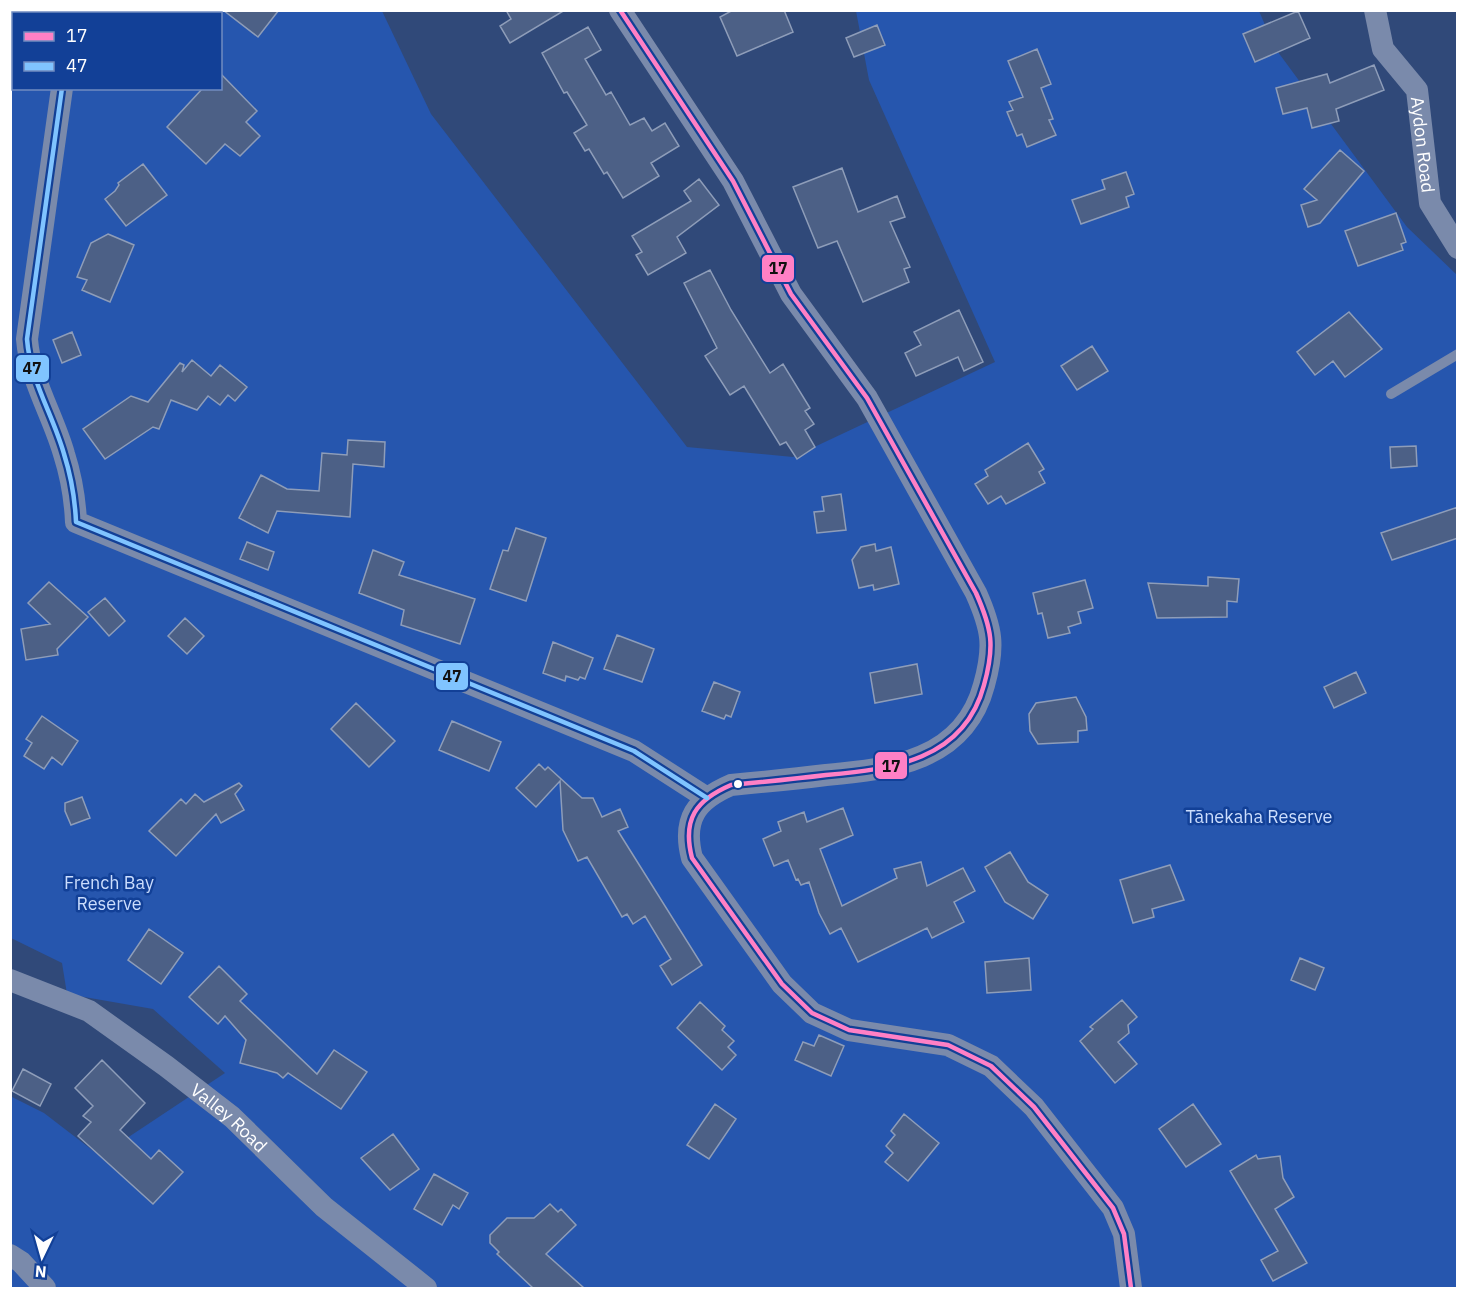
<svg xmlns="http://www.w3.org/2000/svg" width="1468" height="1299" viewBox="0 0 1468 1299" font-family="'IBM Plex Sans',sans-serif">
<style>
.green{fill:#2656ae;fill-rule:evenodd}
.building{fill:#4c6086;stroke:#8e9db9;stroke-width:1.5}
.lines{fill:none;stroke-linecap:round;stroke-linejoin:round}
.service{stroke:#7a8aab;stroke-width:10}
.minor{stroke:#7a8aab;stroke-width:22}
.bus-1-casing{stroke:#124097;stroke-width:9}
.bus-2-casing{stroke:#124097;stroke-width:9}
.bus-1{stroke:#ff80c5;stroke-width:4.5}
.bus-2{stroke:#80c4ff;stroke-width:4.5}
.bus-dot{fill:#fff;stroke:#124097;stroke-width:2}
.labels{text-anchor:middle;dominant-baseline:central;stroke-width:5;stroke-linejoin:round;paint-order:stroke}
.street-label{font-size:18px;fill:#fff;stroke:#124097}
.park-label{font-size:18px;fill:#cbddfd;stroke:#124097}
.line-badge{stroke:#124097;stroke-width:2}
.pale-badge-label{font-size:16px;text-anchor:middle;font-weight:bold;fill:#111}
</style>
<rect width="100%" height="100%" fill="#304979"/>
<path class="green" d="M11,11H382L431,114L687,447L793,457L995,362L869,80L856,11H1259L1275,48L1407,227L1457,275V1288H11L10,1096L44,1113L100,1156L225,1073L153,1009L67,994L62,963L11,938ZM14,14H220V88H14Z"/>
<path class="building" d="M223,10H279L258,37Z
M506,10H565L510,43L500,26L511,19Z
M733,10H784L793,32L737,56L720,17Z
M1298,11L1310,38L1255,62L1243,34Z
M877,25L885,45L854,57L846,38Z
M588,27L601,50L585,59L606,95L611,92L630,125L644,118L652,131L665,123L679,146L651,163L659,176L623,198L607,172L604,174L589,149L585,151L574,133L587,125L567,92L564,93L542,53Z
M1037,49L1051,84L1041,88L1053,119L1049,120L1056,135L1027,147L1022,134L1017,136L1007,112L1013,110L1009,102L1023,97L1008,61Z
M1374,65L1384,90L1336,109L1339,121L1312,128L1307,108L1283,114L1276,88L1327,74L1330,83Z
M220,73L257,111L246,122L260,136L240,156L225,144L206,164L167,127L203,88H220Z
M1340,150L1364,171L1320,223L1308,227L1301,205L1317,200L1304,189Z
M143,164L167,195L126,226L105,199L115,191L119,185L118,183Z
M842,168L858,212L897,196L905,217L890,222L910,267L904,269L909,282L863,302L837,241L818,248L793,187Z
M1126,172L1134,194L1126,197L1129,207L1081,224L1072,200L1105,189L1102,180Z
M699,179L719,205L677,237L686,253L648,275L636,255L642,252L632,236L691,201L684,191Z
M1396,213L1406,242L1401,244L1403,250L1358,266L1345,231Z
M108,234L134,245L110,302L82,290L87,280L77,277L91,243Z
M710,270L731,310L770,373L783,364L810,408L805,411L814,424L805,430L815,447L797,459L786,442L780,445L744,386L730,395L705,356L717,348L684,283Z
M959,310L983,362L964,371L958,357L916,376L905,353L921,345L914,332Z
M1349,312L1382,349L1345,377L1333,361L1315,375L1297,352Z
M72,332L81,355L62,363L53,340Z
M1092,346L1108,371L1077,390L1061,366Z
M192,360L211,376L220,365L247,387L235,401L228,395L220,405L208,396L197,410L171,400L159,429L153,427L105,459L83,429L131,396L148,402L180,363L184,365L182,372Z
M348,440L385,442L384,467L353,464L350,517L277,511L268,533L239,518L261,475L287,489L319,491L322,453L347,455Z
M1028,443L1044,469L1039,472L1045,483L1006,504L1001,496L988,504L975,484L988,476L985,470Z
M1416,446L1417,466L1391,468L1390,447Z
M841,494L846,530L817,533L814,512L824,511L822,497Z
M1458,507V538L1392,560L1381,533Z
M516,528L546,538L526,601L490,589L503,550L508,551Z
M247,542L274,552L268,570L240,559Z
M875,544L876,551L891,547L899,584L874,590L873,585L859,588L852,560L861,547Z
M373,550L404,562L399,575L475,599L460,644L401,625L404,610L359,593Z
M1208,577L1239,579L1237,602L1227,601V617L1157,618L1148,583L1208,586Z
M1085,580L1093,608L1078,612L1081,623L1068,627L1070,633L1048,638L1042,613L1038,614L1033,593Z
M49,582L88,617L57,649L58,655L26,660L21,629L50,624L28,603Z
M105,598L125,621L109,636L88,612Z
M185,618L204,636L187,654L168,636Z
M617,635L654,649L642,682L604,669Z
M553,642L593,658L585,679L580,677L578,680L566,676L565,681L543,673Z
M917,664L922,694L875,703L870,673Z
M1356,672L1366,693L1334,708L1324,687Z
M714,682L740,692L731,717L726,715L724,719L702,711Z
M1076,697L1086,717L1087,730L1078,731V742L1038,744L1030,731L1029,714L1036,703Z
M356,703L395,741L369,767L331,729Z
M42,716L78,741L62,765L52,757L44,769L24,756L32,743L26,739Z
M452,721L501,742L489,771L439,750Z
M539,764L545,770L548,767L582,798H593L602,817L620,809L628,827L618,831L702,965L672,985L660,966L671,959L645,916L633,924L627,914L622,917L587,857L578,861L563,830L560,781L536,807L516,788Z
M239,783L242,786L235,794L244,810L221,823L216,814L176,856L149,831L181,799L186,804L195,794L204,802Z
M82,797L90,818L71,825L65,811V803Z
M843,808L853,835L820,849L842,906L897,878L894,869L921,862L927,886L963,868L975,891L954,902L964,922L932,938L927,928L858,962L841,928L830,934L819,913L809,882L801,885L798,879L796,880L788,860L774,866L763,839L781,831L778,822L804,812L807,822Z
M1010,852L1028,882L1048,895L1033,919L1005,902L985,867Z
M1170,865L1184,900L1152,909L1154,917L1133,923L1120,880Z
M149,929L183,953L161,984L128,960Z
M1029,958L1031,990L987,993L985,962Z
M1300,958L1324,968L1315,990L1291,980Z
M219,966L247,994L240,1001L317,1074L334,1050L367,1072L341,1109L288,1073L283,1078L277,1073L240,1063L246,1040L225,1016L218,1024L189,997Z
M1122,1000L1137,1017L1128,1025L1129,1033L1118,1042L1137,1064L1115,1083L1080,1041L1093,1029L1090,1027Z
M700,1002L725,1026L722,1030L734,1041L728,1047L736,1055L722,1070L677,1028Z
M819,1035L844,1046L831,1076L795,1060L803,1042L814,1046Z
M102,1060L145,1103L120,1130L151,1159L159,1150L183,1172L153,1204L78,1136L91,1122L83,1116L93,1106L75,1088Z
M23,1069L51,1084L40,1106L12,1091Z
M715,1104L736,1119L709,1159L687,1145Z
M1193,1104L1221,1144L1186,1167L1159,1129Z
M904,1114L939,1143L908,1181L885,1162L893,1153L886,1146L895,1135L891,1131Z
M393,1134L419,1169L390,1190L361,1158Z
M1256,1155L1258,1159L1280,1156L1283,1178L1294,1197L1275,1209L1307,1263L1273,1281L1261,1260L1278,1251L1230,1171Z
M434,1174L468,1193L459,1209L453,1205L442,1225L414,1209Z
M550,1204L558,1212L561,1209L576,1225L546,1254L584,1288H533L497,1254L499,1252L490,1243V1235L507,1218H534Z"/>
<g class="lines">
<path class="service" d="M1391,394L1458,354"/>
<g class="minor">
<path d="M620,10L733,181L791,294L867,398L976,593C992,629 995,646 984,685C964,761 891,769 826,775C794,779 763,782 731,785C696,800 682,819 692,858L782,984L812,1013L849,1030L948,1045L991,1066L1034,1107L1113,1208L1124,1234L1131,1288"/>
<path id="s1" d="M1375,10L1383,49L1417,90L1430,203L1458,248"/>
<path d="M116,14L119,10"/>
<path d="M62,88L27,339C30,380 53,415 64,454C71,476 75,499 76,522L634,751L707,798"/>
<path id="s2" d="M10,980L89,1011L166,1066L232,1117L324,1207L426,1288"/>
<path d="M10,1255L21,1262L45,1288"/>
</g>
<g class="bus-1-casing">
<path id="bus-1" d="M620,10L733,181L791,294L867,398L976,593C992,629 995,646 984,685C964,761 891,769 826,775C794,779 763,782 731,785C696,800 682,819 692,858L782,984L812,1013L849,1030L948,1045L991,1066L1034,1107L1113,1208L1124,1234L1131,1288"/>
</g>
<g class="bus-2-casing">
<path id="bus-2" d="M62,88L27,339C30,380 53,415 64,454C71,476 75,499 76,522L634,751L707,798"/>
</g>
<use href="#bus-1" class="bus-1"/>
<use href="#bus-2" class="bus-2"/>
</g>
<circle class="bus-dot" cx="738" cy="784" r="5"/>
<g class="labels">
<g class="street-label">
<text stroke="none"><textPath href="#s1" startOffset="148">Aydon Road</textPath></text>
<text stroke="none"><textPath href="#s2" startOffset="261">Valley Road</textPath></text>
</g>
<g class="park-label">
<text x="1259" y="816">Tānekaha Reserve</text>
<text x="109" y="882">French Bay<tspan x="109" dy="21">Reserve</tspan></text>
</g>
</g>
<g class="line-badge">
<rect x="761" y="254" width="34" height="29" rx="6" fill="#ff80c5"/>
<rect x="15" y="354" width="35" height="29" rx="6" fill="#80c4ff"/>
<rect x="435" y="662" width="34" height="29" rx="6" fill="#80c4ff"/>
<rect x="874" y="751" width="34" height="29" rx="6" fill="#ff80c5"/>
</g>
<g class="pale-badge-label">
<text x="778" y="274">17</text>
<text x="32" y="374">47</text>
<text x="452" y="682">47</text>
<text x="891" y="772">17</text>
</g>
<rect width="1468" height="1299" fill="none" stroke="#ffffff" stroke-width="24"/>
<rect x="12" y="12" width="210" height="78" fill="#124097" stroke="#718cc1" stroke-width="1.5"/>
<rect x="24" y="32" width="30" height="9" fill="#ff80c5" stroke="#718cc1" stroke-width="1.5"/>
<text x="66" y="42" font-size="18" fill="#ffffff">17</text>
<rect x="24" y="62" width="30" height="9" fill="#80c4ff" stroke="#718cc1" stroke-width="1.5"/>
<text x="66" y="72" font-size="18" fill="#ffffff">47</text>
<g transform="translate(42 1257) rotate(185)" stroke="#124097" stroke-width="4.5" paint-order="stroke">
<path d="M0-4.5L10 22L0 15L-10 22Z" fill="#ffffff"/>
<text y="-9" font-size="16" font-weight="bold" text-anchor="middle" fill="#ffffff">N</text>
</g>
</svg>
